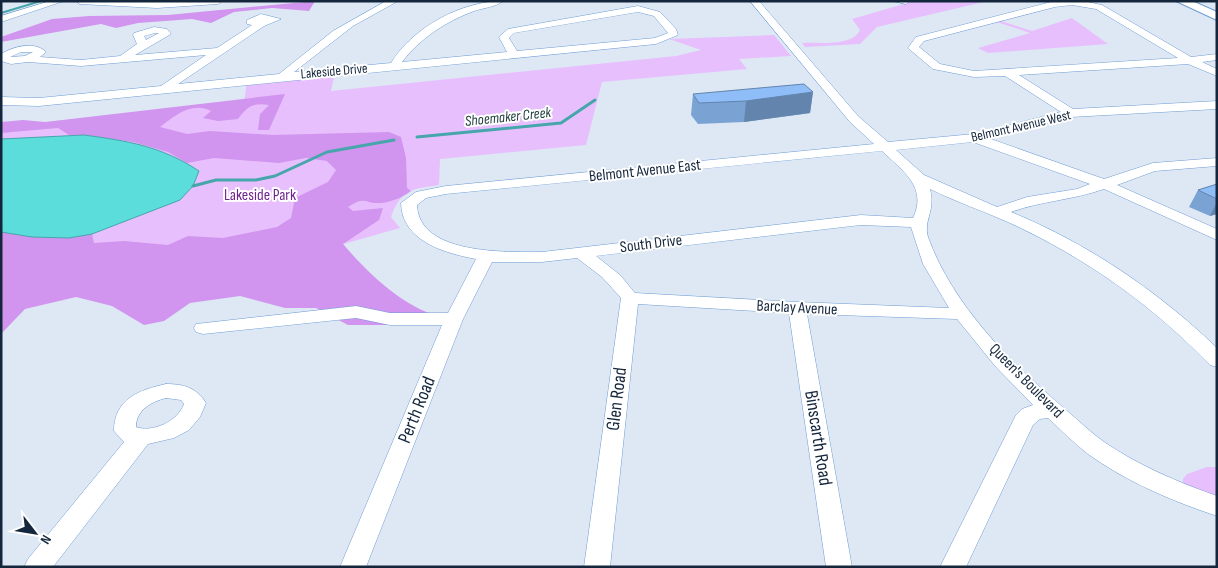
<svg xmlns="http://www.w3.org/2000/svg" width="1218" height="568" viewBox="0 0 1218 568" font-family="'Sofia Sans Condensed',sans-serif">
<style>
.green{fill:#e7bffd}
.forest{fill:#d194ef}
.water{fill:#5bdddb;stroke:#46a6ab}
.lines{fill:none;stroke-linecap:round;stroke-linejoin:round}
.stream-far1{stroke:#46a6ab;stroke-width:2}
.stream{stroke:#46a6ab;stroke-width:3}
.minor-casing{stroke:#6e9cd4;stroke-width:1}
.major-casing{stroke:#6e9cd4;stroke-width:2}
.minor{fill:#fff;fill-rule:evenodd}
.major{fill:#fff;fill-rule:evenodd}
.wall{fill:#7aa3d4}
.shaded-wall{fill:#6384ad}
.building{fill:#8ebdf7;stroke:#6384ad}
.labels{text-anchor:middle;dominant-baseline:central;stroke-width:4;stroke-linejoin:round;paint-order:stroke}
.far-street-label{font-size:14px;fill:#14263c;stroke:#fff}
.far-water-label{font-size:15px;font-style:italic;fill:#23403f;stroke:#fff}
.street-label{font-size:16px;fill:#14263c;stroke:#fff}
.park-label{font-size:16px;fill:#70258f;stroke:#fff}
.near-street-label{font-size:19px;fill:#14263c;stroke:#fff}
</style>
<rect width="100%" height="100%" fill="#dee8f4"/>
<path class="green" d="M914,1H988L877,27L860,44L805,47L802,43C819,42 852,47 860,30L852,19Z
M1072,18L1108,44L988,53L978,48L1030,33L997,22L1001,21L1032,31Z
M774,35L791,56L739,59L747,69L602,82L586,145L440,159L439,185C412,189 401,189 391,217L400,228L340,245L298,287L50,284L1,328V127L244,102L247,82L335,73L331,91L676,56L701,50L669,39Z
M1207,467H1217V498L1190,489L1183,483V479L1187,474Z"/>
<path class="forest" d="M315,1L309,11L272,8L234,12L211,23L192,19L138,23L116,28L101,24L1,42V37L52,19L89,16L168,15Z
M285,94L269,130H258L260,114L269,105C253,102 247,107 238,119L218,121L203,118L211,111C192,101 174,116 160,127L187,134L210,131L273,135L389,132L401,137L406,158L407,188L411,191C403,197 392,202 381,203C364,204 366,195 348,207L353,211L383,208L379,220L343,244C368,273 396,300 431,314L426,325H348L316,308H285L240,296L190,303L164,321L144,325L112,306L76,297L25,309L1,334V232C32,237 61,239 92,234L94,243L124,241L168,245L188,236L223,238L277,227L291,218L295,198L328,182L336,170L327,161L306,158L279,163L214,158L187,163L168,152L133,142L84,135H69L58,128L1,133V122L23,120L45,122Z"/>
<path class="water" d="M84,135C128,141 161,146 199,171L193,186L180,200L92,234L69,238L32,237L1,232V139Z"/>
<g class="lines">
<path class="stream-far1" d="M1,13L41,1"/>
<path class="stream" d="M417,137L561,123L595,100
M193,186L216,180H256L275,176L327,152L394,140"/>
<g class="minor-casing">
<path id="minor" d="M50,1H64L1,22V16Z
M76,1H222L218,4L157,8L80,4Z
M386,1H398L353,26L294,72L391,63C413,27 462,1 503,1C496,7 483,8 474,11C447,21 420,38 402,62L507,52L499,37L508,29L638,6L660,12L676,29L678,35L656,44L39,106L1,105V97L39,98L161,86L206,55L81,66L28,62L11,64L1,61V54C14,46 35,41 46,52L40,57L81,60L120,56L137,44L133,35L134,33L154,27L167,29L171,34L135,55L217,48L252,25L247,24V20L261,14L281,19L264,26L178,84L279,74L333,31ZM638,12L654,16L668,33L655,38L517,51L509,38L514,33ZM155,33H159L146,40L144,36ZM21,52H33L25,56L10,57Z
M750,1H759L858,116L888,142L974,134L1061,112L1005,76L974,77L933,69L908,48L916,37L1055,1H1083L1102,5L1191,57L1217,54V60L1202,62L1217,69V76L1188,64L1019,75L1073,109L1217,101V109L1071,117L988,138L1104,179L1153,163L1217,158V166L1155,171L1117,185L1217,229V240L1104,189C1073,200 1041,201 1011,212C1087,243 1158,291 1217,348V367L1210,365C1152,305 1086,258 1010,223C984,211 956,202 930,189C936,211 923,220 928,237C953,306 1011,363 1066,410C1078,420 1090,432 1104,442C1138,465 1177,482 1217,496V516C1172,501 1127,482 1088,454C1074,443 1061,430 1048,418L1040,419L1033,425L966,567H940L1016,415L1022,409L1033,405L996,367L957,319L807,314L852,567H826L789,313L638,304L610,567H584L621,298L602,277L577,258L542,262H492L463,319L366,567H340L442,325H390L356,318L203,334L196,332L194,328L196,324L356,306L390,313H448L476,259C444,253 402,241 401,203L416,192L446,186L874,144L850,122ZM1072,5L1096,9L1178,58L974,71L940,64L919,47L924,41L1055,7ZM973,142L1090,184L1077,189L1027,197L997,207L924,175L896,150ZM882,151C902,170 928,187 913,218L861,215L542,252C506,252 419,255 417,205L426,198L446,194ZM861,225L911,227L923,264L949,308L797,302L635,293L620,275L596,256Z
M893,1H910L906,4Z
M166,384C183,384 196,387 206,403L200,417L189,430L174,438L148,444L53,567H24L28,559L124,442L114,431C114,399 139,390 166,384ZM166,398L181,400L184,404C178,421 153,433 136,427C136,411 150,402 166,398Z"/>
</g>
<g class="major-casing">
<path id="major" d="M1176,1H1192L1217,12V20Z"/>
</g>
<use href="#minor" class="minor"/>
<use href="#major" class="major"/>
</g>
<path class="wall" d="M813,92L810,113L744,122L698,124L691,115L693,94Z
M1217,184V214L1210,216L1189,207L1198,190Z"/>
<path class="shaded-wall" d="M813,92L810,113L744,122L746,101Z
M1217,202V214L1210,216Z"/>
<path class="building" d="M804,84L813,92L746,101L699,103L693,94Z
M1217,184V199L1198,190Z"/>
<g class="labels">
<g class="far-street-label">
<text transform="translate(334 71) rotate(-5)">Lakeside Drive</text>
<text transform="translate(1021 126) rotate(-13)">Belmont Avenue West</text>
</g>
<g class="far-water-label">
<text transform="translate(508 117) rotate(-6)">Shoemaker Creek</text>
</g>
<g class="street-label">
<text transform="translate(645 171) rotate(-6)">Belmont Avenue East</text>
<text transform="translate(651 244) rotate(-7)">South Drive</text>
<text transform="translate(797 308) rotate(3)">Barclay Avenue</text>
<text transform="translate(1026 381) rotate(45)">Queen's Boulevard</text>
</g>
<g class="park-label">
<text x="260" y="195">Lakeside Park</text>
</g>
<g class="near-street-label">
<text transform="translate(617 399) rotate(-83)">Glen Road</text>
<text transform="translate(417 410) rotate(-68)">Perth Road</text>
<text transform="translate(818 438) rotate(81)">Binscarth Road</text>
</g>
</g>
<rect width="1218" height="568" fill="none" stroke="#14263c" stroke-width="5"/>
<g transform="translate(35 533) rotate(121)" stroke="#ffffff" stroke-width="4" paint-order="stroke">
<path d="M0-4L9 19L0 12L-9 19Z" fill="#14263c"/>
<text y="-8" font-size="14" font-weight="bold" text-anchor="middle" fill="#14263c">N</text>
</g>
</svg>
